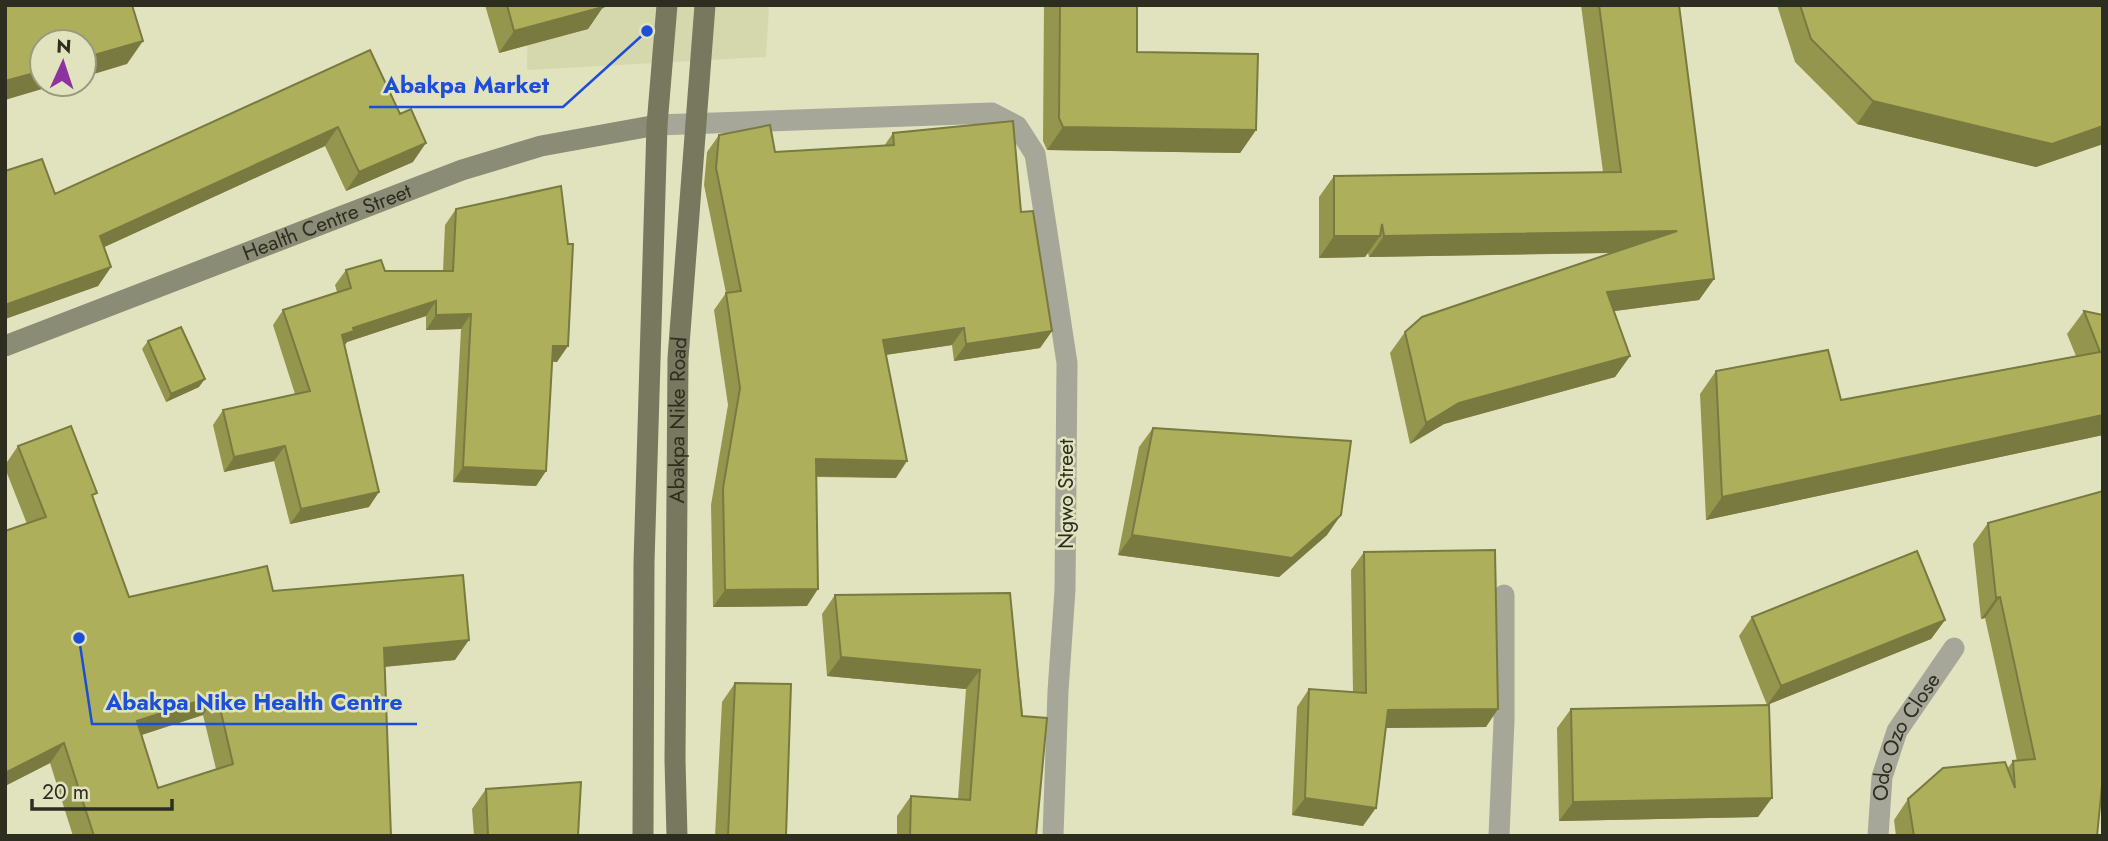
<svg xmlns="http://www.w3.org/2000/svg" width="2108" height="841" viewBox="0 0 2108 841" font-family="Jost,sans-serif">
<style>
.built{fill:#d5d7ad}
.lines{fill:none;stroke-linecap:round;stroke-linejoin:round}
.street{stroke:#a6a798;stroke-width:21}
.secondary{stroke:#8a8c76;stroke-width:21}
.primary{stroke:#77785d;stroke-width:21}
.wall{fill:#95964e;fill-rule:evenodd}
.shaded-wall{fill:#797a40}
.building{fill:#adaf5b;stroke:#797a40;stroke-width:2;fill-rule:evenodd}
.labels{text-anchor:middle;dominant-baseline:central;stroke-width:5;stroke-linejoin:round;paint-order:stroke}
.street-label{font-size:21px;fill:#2d2d20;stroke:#e1e3bf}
.leader{fill:none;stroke:#1d4ed8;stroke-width:2.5}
.callout-dot{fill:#1d4ed8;stroke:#e1e3bf;stroke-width:2.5}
.callout-label{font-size:23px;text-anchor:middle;font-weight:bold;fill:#1d4ed8;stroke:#e1e3bf;stroke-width:5;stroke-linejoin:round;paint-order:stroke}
</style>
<rect width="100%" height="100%" fill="#e1e3bf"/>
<path class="built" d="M528,5H769L766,57L527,70Z"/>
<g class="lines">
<g class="street">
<path d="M657,125L992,113L1017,126L1035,154L1067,363L1065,590L1058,691L1053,836"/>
<path d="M1499,836L1504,721V595"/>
<path id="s1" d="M1878,836L1882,777L1897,731L1954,648"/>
</g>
<path class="secondary" id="s2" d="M5,346L462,170L541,146L657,125"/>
<g class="primary">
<path d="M643,836L644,563L657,125L667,5"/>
<path id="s3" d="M677,836L675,760L678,358L705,5"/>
</g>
</g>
<path class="wall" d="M485,5H602L603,7L588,29L499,53Z
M1044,5H1137V52L1256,130L1240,153L1047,150L1043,141Z
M1581,5H1679L1714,279L1699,300L1614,311L1630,356L1615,377L1444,424L1410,444L1390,353L1405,332L1611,253L1369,257L1368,253L1365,257L1319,258V197L1334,176L1603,172Z
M1777,5H2103V144L2036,167L1857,124L1795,62Z
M370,50L413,162L346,191L325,146L104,247L111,267L98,286L5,319V171L55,194Z
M893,133L1021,212L1052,331L1040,348L954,361L952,345L886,355L896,478L816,477L807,606L713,607L711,505L728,405L714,310L726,293L704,185L707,152L719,135L775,152L884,146Z
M456,209L557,362L552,361L546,471L536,486L453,482L461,329L426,330V316L347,342L345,345L369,507L290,524L274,461L224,472L213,425L223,410L295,394L273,325L283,310L337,292L335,285L346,270L443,271L445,225Z
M2084,311L2103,315V435L1706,520L1700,394L1716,371L1841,400L2076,356L2067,334Z
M148,341L199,387L166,402L142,349Z
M1153,428L1327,535L1279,577L1118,555L1139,447Z
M18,446L93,498L129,597L273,591L455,660L385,667L391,836H73L50,763L5,786V531L27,524L5,468V465ZM203,715L216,769L158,788L141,735Z
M1988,523L2097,836H1896L1894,820L1908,799L2007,769L2013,761H2017L1985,618L1981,619L1973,544Z
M1364,552L1486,727L1386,728L1363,826L1292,815L1297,707L1309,689L1353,692L1351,570Z
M1010,593L1036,836H897V816L911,796L958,799L966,689L827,676L822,614L835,595Z
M1752,617L1945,620L1931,639L1767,705L1739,636Z
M735,683L786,836H715L722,702Z
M1571,709L1758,817L1559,821L1557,728Z
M486,789L578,836H474L472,809Z"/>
<path class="shaded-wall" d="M603,7L588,29L499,53L514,31Z
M143,41L127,64L84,77V58Z
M42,71V84H59L5,100V81Z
M1873,101L2103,126V144L2036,167L1857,124Z
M338,127L325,146L87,255L100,236Z
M1063,127L1256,130L1240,153L1047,150Z
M426,143L413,162L346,191L359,172Z
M1677,231L1662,252L1369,257L1384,236Z
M1334,236H1380L1365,257L1319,258Z
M111,267L98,286L5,319V305Z
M1714,279L1699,300L1592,314L1607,292Z
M436,301L426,316L347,342L344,346L342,335L353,328Z
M471,314L461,329L426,330L436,315Z
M964,328L952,345L871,357L883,340Z
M1052,331L1040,348L954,361L966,344Z
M553,346H568L557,362L542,361Z
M1630,356L1615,377L1444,424L1410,444L1426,423L1459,403Z
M205,379L199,387L166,402L171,394Z
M2103,415V435L1706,520L1722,497Z
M285,446L274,461L224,472L234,457Z
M816,459L907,461L896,478L804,476Z
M463,467L546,471L536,486L453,482Z
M379,492L369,507L290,524L301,509Z
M1341,515L1327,535L1279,577L1118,555L1132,535Z
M818,589L807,606L713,607L725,590Z
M2000,597L1985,618L1981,619L1996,598Z
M1945,620L1931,639L1767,705L1781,686Z
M469,640L455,660L370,668L384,648Z
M841,657L980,670L966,689L827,676Z
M217,695L203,715L123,741L137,721Z
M1498,709L1486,727L1376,728L1388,710Z
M64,743L50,763L5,786V773Z
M1305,798L1376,808L1363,826L1292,815Z
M1772,798L1758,817L1559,821L1573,802Z"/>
<path class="building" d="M5,5H132L143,41L84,58V42H42V71L5,81Z
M507,5H602L603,7L514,31Z
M1060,5H1137V52L1258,54L1256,130L1063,127L1059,118Z
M1599,5H1679L1714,279L1607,292L1630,356L1459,403L1426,423L1405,332L1422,317L1677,231L1384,236L1382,224L1380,236H1334V176L1621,172Z
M1800,5H2103V126L2052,144L1873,101L1811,39Z
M370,50L400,114L411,109L426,143L359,172L338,127L100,236L111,267L5,305V171L42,159L55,194Z
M1013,121L1021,212L1033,211L1052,331L966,344L964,328L883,340L907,461L816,459L818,589L725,590L723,488L740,388L726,293L741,291L716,168L719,135L770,125L775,152L894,145L893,133Z
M561,186L568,244H573L568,346H553L546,471L463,467L471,314L436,315V301L353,328L354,331L342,335L379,492L301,509L285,446L234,457L223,410L310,391L283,310L351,288L346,270L381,260L385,271H453L456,209Z
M2084,311L2103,315V415L1722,497L1716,371L1828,350L1841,400L2100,352Z
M181,327L205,379L171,394L148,341Z
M71,426L97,493L92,495L129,597L267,566L273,591L463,575L469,640L384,648L391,836H94L64,743L5,773V531L46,517L18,446ZM217,695L233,764L158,788L137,721Z
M1153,428L1351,441L1341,515L1292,558L1132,535Z
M2103,491V776L2097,836H1914L1908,799L1943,768L2005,762L2015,788L2013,761L2035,759L2000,597L1996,598L1988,523Z
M1495,550L1498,709L1388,710L1376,808L1305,798L1309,689L1366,693L1364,552Z
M1917,551L1945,620L1781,686L1752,617Z
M1010,593L1022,716L1047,718L1036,836H910L911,796L970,800L980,670L841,657L835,595Z
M735,683L791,684L786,836H728Z
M1769,705L1772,798L1573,802L1571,709Z
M581,782L578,836H488L486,789Z"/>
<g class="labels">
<g class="street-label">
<text stroke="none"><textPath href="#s2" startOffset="345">Health Centre Street</textPath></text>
<text stroke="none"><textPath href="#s3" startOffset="416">Abakpa Nike Road</textPath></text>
<text transform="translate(1066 494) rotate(-90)">Ngwo Street</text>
<text stroke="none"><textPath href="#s1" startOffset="105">Odo Ozo Close</textPath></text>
</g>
</g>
<path class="leader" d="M647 31L563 107H369M79 638L92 724H417"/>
<g class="callout-dot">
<circle cx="647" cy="31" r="7"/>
<circle cx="79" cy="638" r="7"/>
</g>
<g class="callout-label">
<text x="466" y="93">Abakpa Market</text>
<text x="254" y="710">Abakpa Nike Health Centre</text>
</g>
<rect width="2108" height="841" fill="none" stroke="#2d2d20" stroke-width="14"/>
<g transform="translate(63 63) rotate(3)"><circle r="33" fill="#e1e3bf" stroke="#999a7f" stroke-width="2"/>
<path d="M0-5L12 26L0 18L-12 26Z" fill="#8c33a0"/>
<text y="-10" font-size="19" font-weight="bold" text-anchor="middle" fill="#2d2d20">N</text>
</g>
<path d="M32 799v10h140v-10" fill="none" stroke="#2d2d20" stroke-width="3.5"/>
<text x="42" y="799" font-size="21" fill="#2d2d20" stroke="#e1e3bf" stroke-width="5" paint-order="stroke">20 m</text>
</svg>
